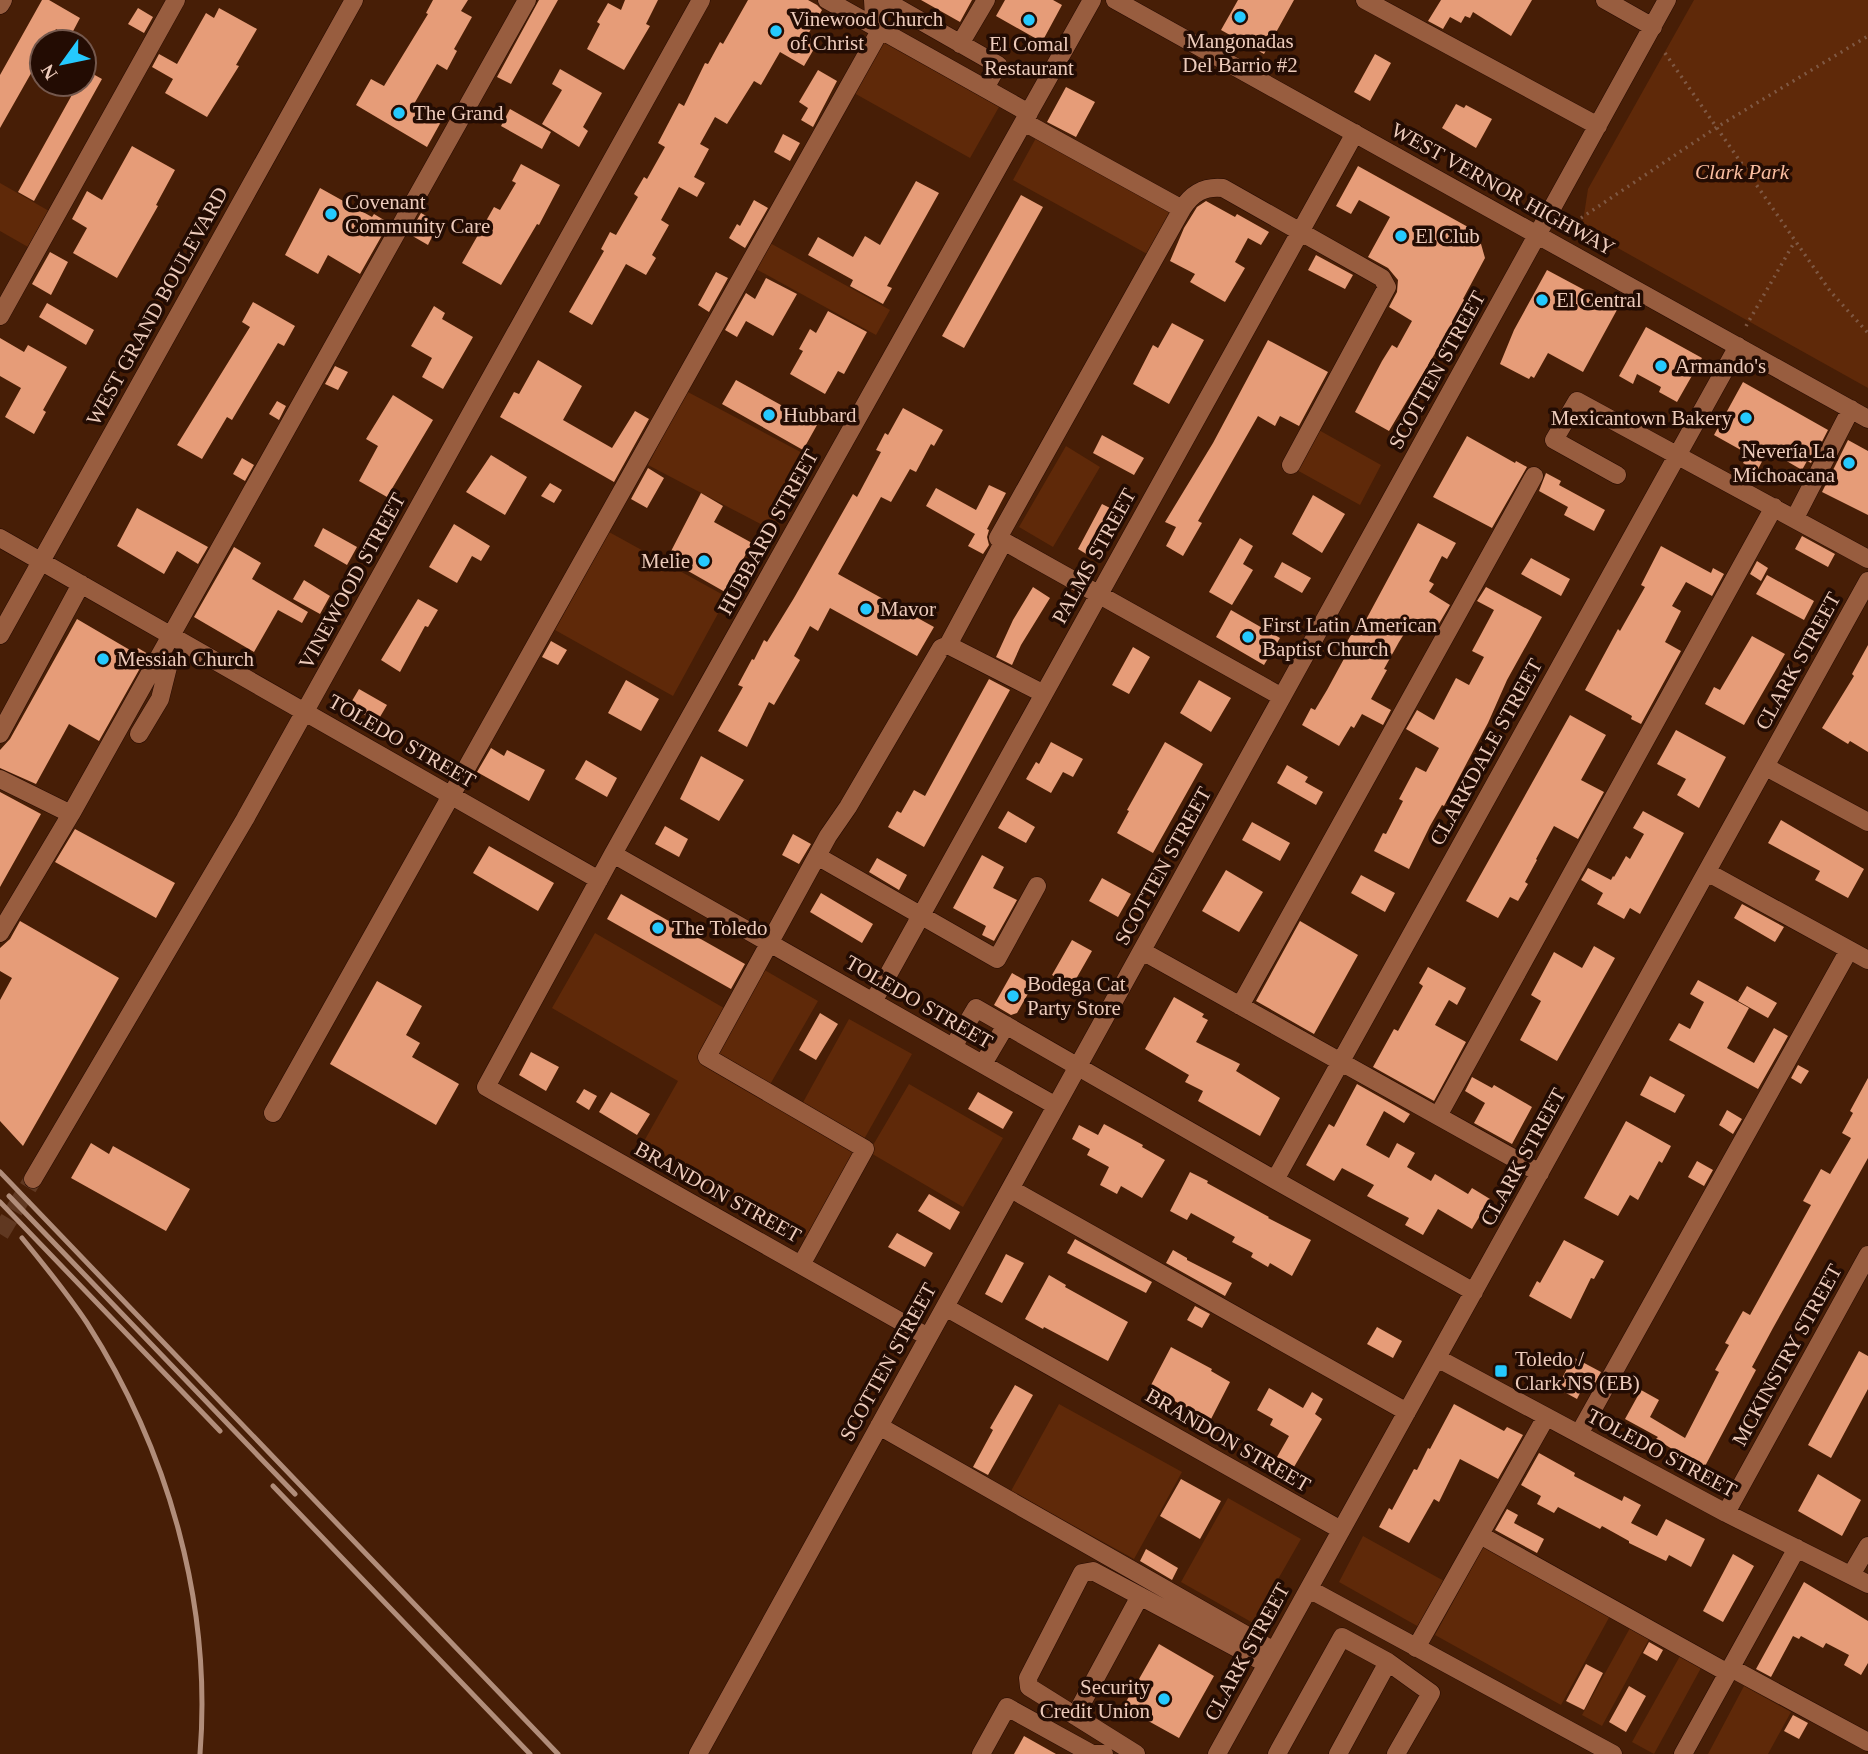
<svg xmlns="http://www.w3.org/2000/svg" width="1868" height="1754" viewBox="0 0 1868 1754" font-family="'Times New Roman',serif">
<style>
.green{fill:#5f2909}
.building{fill:#e69c78}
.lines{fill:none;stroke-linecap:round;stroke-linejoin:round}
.minor-tunnel{stroke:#603821;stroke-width:18;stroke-dasharray:18 9;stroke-linecap:butt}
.minor-casing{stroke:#260a00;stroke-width:19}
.path{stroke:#7f5843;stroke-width:3.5;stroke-dasharray:2 5;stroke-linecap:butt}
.minor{stroke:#985d3f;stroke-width:18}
.rail{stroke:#b18d7a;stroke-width:5}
.poi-dot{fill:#25c9fe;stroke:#230c03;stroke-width:2.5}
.labels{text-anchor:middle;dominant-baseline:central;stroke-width:7;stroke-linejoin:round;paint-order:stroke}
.poi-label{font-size:21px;fill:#edcbbb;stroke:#230c03;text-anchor:start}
.park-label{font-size:21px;font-style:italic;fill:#f9bda0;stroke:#230c03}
.street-label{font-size:21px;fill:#edcbbb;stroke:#230c03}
</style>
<rect width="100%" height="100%" fill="#471e06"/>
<path class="green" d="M1694,0H1868V388L1582,228L1588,189Z
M883,41L999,107L970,158L854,93Z
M1036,138L1173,212L1149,255L1013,180Z
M0,183L49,211L28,247L0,231Z
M770,243L890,310L876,335L756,269Z
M686,391L808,456L770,529L648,465Z
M1317,429L1381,465L1360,505L1295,469Z
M1066,446L1100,467L1053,547L1019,527Z
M609,532L727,597L673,696L555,630Z
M595,933L729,1011L700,1060L857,1151L807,1237L643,1143L678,1081L552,1008Z
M761,968L818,1001L768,1088L712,1055Z
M849,1019L912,1054L863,1141L801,1106Z
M909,1084L1003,1138L963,1207L869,1152Z
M1059,1404L1182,1472L1134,1559L1011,1491Z
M1228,1498L1301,1539L1253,1623L1181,1582Z
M1363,1536L1444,1581L1419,1627L1339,1582Z
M1484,1545L1611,1614L1561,1705L1435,1635Z
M1630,1628L1649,1639L1602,1726L1582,1715Z
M1680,1656L1701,1668L1654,1754L1632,1742Z
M1744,1686L1791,1712L1768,1754H1708Z"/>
<path class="building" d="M42,0H49L80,18L70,37L56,29L49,42H42V54L0,128V75Z
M433,0H468L461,11L472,17L454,49L457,51L447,70L437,64L414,104L442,120L427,147L356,105L371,79L384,86L428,14L426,13Z
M539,0H558L511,84L497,77Z
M625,0H658L646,24L650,26L624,70L587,49L600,24L597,22L608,3L621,10Z
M748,0H808L817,5L822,10L807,36L818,42L804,66L780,52L761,85L754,81L727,124L715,117L700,144L709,149L694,177L705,183L697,197L679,187L661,220L669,225L652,255L656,258L646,275L626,264L592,325L569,312L604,251L601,249L610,232L616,235L638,197L634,194L644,177L647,179L665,147L658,143L679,103L684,106L705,63L708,64L720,42L723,44Z
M921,0H972L960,22Z
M1005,0H1053L1062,5L1042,42L996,16Z
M1238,0H1294L1264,54L1221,30Z
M1441,0H1532L1511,36L1473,12L1470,18L1465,16L1461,23L1450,17L1443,29L1428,21Z
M138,8L153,17L144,33L128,24Z
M219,8L257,29L236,65L239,66L207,117L165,93L173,79L152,67L159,54L177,64L206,13L214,18Z
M1375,54L1391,63L1370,101L1354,92Z
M84,69L102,79L34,201L18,192L78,84H84Z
M560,69L602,93L583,127L588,131L579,147L542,124L562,90L552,84Z
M818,70L837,81L813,127L801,120L808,108L799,102Z
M1066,87L1095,102L1076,137L1047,122Z
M1456,104L1464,108L1466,105L1492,119L1476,148L1442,128Z
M510,109L551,132L542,149L501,126Z
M783,134L800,143L790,161L774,152Z
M132,146L175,170L156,205L158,206L117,278L73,253L87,228L72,219L87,191L102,200Z
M521,164L560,185L539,225L537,224L501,285L462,263L494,207L500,210L516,183L512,181Z
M1358,166L1468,227L1464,234L1481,244L1485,258L1463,299L1466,301L1456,318L1389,431L1355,412L1382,361L1392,345L1397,348L1412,321L1389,307L1397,292L1398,280L1388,268L1368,257L1390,217L1359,200L1351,214L1336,206Z
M916,181L939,193L887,286L892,288L883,304L850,286L853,280L808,255L818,237L853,257L865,236L880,245Z
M320,188L372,217L374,214L389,223L360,274L328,255L318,274L285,255Z
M1021,195L1043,207L964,348L942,336Z
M754,200L768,208L745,248L729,238L737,224L740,226Z
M1206,201L1235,217L1237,214L1269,232L1261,245L1248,238L1235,262L1245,268L1225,302L1190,282L1195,274L1170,261L1184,228L1197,207Z
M421,213L439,223L428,245L409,234Z
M50,252L68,262L51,295L32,284Z
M1316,255L1353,275L1345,289L1308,270Z
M1547,270L1618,308L1583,372L1548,353L1534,378L1531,376L1529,379L1500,364L1514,330Z
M716,272L728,278L709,312L698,305Z
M766,278L797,294L773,336L746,321L737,337L725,330L746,293L755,299Z
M253,302L295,326L284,346L278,343L232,420L227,417L202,459L177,445L250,327L242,322Z
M47,303L94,330L86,345L39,317Z
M434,306L445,313L442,319L473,337L443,389L422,377L432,358L411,346Z
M828,311L867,332L844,374L838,371L825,394L790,374L803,351L799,349L810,329L816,333Z
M1172,323L1204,340L1169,404L1133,384L1153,345L1158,348Z
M1646,327L1702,358L1677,402L1659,392L1661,387L1637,374L1633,384L1619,376Z
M0,338L24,352L28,345L67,367L43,410L46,412L34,434L5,417L21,388L0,376Z
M1268,340L1328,372L1299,426L1280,416L1275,426L1258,416L1198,521L1202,523L1183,556L1166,546L1176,527L1165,522L1213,443Z
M538,360L582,386L563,420L612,448L635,411L649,419L614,482L500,417L514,392L519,394Z
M335,366L348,372L338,390L325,384Z
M736,380L817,425L803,450L722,404Z
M1743,382L1828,430L1811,463L1807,461L1802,470L1768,450L1757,471L1743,463L1748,454L1714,435Z
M393,395L433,420L387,497L359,481L378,446L366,439Z
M277,401L286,406L279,420L269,414Z
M903,408L943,430L934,446L931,444L916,472L910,469L891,502L881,497L838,574L934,627L917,656L830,608L818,631L810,626L794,656L800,660L774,705L769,702L747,747L718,731L743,687L738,685L752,659L754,660L764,640L767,642L794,598L853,494L857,497L881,452L876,450L885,433L888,435Z
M1102,435L1144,458L1134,475L1093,453Z
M1467,436L1515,463L1516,461L1527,467L1492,528L1433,497Z
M1848,440L1868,451V515L1822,492Z
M491,455L527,477L505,515L466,492Z
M242,458L254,465L245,481L233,474Z
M648,468L664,478L647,508L631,499Z
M1546,473L1561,481L1559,485L1605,510L1594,531L1564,515L1568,507L1539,491Z
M550,483L562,490L554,503L541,496Z
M989,485L1006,493L987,529L989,530L987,537L989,545L983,554L968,546L975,534L926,506L936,488L976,510Z
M701,493L723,506L714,522L752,543L725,592L667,559Z
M1313,495L1345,514L1322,553L1292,534Z
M1102,504L1118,512L1093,558L1078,549Z
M137,508L208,547L198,564L177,551L164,574L117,546Z
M1418,523L1456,543L1447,559L1442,556L1429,581L1434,584L1429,592L1450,605L1433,634L1411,623L1399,642L1384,669L1387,670L1371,699L1391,710L1383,725L1362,714L1354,728L1351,726L1339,746L1302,725L1311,708L1315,710L1327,690L1352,644L1347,642L1356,626L1361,629Z
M454,524L490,546L481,561L472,556L457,583L429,567Z
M323,528L357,547L347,565L314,546Z
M1802,536L1835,554L1828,567L1795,549Z
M1240,538L1253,546L1243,564L1253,570L1232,605L1209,592Z
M1661,546L1711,573L1713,568L1724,574L1712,596L1686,582L1672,606L1681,611L1665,642L1681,651L1641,724L1631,719L1632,716L1585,690L1618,629L1620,631L1645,587L1641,585Z
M234,547L261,563L252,579L308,612L302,623L278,610L254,652L194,617Z
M1531,558L1570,579L1561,596L1521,574Z
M1757,561L1768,568L1761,581L1750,574Z
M1282,562L1311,578L1302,593L1274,577Z
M1767,575L1814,601L1804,620L1756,594Z
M304,580L330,596L320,614L293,599Z
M1033,587L1050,598L1021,645L1012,665L996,657L1013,620Z
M1486,587L1542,617L1507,680L1488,723L1444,806L1442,805L1430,826L1409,869L1374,851L1383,833L1386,834L1403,801L1399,799L1416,767L1426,772L1439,748L1406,729L1417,710L1434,720L1456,678L1469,685L1484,657L1472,651L1494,610L1477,601Z
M418,599L438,610L428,627L425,626L400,672L381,660Z
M1231,610L1280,638L1264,665L1216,637Z
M77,619L135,653L138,648L148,654L99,741L69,724L36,784L0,768V750L10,739Z
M1752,636L1785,654L1744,725L1705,704L1714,687L1720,690Z
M551,641L567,650L558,665L542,657Z
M1868,645V752L1850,741L1848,744L1822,728L1854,676L1852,674Z
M1133,647L1150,657L1129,694L1112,685Z
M989,679L1010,690L924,847L888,827L897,811L901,813L914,790L925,796Z
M626,680L659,699L641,731L608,713Z
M1199,680L1231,698L1211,732L1180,713Z
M359,689L387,705L377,722L349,706Z
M1570,715L1606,735L1581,780L1604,792L1578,839L1554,826L1536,859L1537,860L1525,882L1528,884L1518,901L1510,897L1498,918L1466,901Z
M1676,730L1726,757L1699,808L1677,795L1686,779L1657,764Z
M1051,742L1083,759L1073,777L1063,772L1051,793L1026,779L1036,762L1039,764Z
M1165,742L1203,764L1153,853L1117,833L1129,811L1127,810Z
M491,748L504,756L507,750L545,770L529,801L477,772Z
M701,756L744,780L719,821L680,799Z
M586,760L617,778L607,797L575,779Z
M1287,765L1308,777L1305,782L1323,792L1316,805L1277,783Z
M0,792L41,814L0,887Z
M1008,811L1035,827L1026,843L998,828Z
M1643,811L1684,833L1640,914L1630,908L1624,919L1597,904L1603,893L1581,880L1588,868L1611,880L1613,876L1614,877L1626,856L1630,859L1644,834L1633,828Z
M1781,820L1864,869L1848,898L1815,880L1820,871L1768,843Z
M1252,822L1290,843L1280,861L1242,840Z
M665,826L688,839L679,857L655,844Z
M75,829L175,883L156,918L55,862Z
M793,834L811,844L799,864L782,855Z
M489,846L554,883L538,911L473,873Z
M982,855L1004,867L993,888L1017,900L994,941L982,935L986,926L953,908Z
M877,858L907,875L899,890L869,872Z
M1226,870L1263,892L1239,932L1202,911Z
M1361,875L1395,893L1385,912L1351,893Z
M1102,878L1131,894L1118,917L1089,901Z
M821,893L873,924L862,943L810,912Z
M621,894L745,964L731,989L607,919Z
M1742,904L1784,927L1775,942L1734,918Z
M20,921L119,978L23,1146L0,1121V1000L12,978L0,971V948L10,939Z
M1300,921L1358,955L1314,1034L1256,1001Z
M1072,940L1092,951L1072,986L1052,975Z
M1594,946L1615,958L1557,1061L1520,1040L1541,1001L1531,995L1554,952L1582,968Z
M1428,967L1466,988L1457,1005L1449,1000L1435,1025L1466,1042L1434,1101L1373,1067L1394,1029L1398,1031L1423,986L1419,983Z
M1012,973L1033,985L1017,1013L1011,1015L994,1005Z
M1698,980L1749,1008L1727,1048L1754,1063L1774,1028L1788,1036L1758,1089L1669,1040L1679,1023L1690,1029L1704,1002L1690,994Z
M377,981L422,1006L406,1035L420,1043L412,1057L459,1084L436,1125L330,1064Z
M1747,986L1777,1003L1768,1018L1738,1001Z
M1174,997L1204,1014L1202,1017L1208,1020L1196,1042L1240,1064L1236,1071L1280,1098L1260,1136L1198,1101L1203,1091L1185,1082L1189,1075L1145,1049Z
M820,1013L838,1024L816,1060L799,1050Z
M531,1052L559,1067L546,1091L519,1075Z
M1798,1065L1809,1071L1801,1084L1791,1078Z
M1650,1076L1685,1095L1675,1113L1640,1095Z
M1472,1077L1492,1088L1494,1085L1532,1107L1512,1144L1474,1123L1485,1103L1465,1091Z
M1868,1078V1158L1773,1328L1752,1367L1756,1370L1703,1470L1676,1454L1677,1452L1656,1439L1658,1437L1625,1419L1641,1390L1659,1400L1650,1417L1685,1438L1719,1372L1715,1370L1729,1345L1725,1343L1743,1311L1750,1315L1811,1205L1803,1201L1821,1169L1830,1174L1851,1138L1842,1133L1853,1113L1850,1111Z
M1357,1084L1410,1114L1404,1123L1384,1111L1366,1145L1389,1158L1397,1143L1415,1153L1407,1167L1431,1181L1435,1174L1468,1194L1472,1188L1490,1199L1472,1229L1438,1209L1423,1235L1405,1225L1409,1218L1367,1196L1374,1185L1342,1168L1334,1181L1306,1165L1329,1124L1334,1127Z
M584,1089L597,1096L589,1110L576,1102Z
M611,1092L650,1114L637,1135L599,1112Z
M978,1092L1013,1112L1003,1129L968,1109Z
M1727,1110L1742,1119L1733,1134L1719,1125Z
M1626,1121L1671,1146L1662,1163L1659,1161L1638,1200L1630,1195L1618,1216L1584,1198Z
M1104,1124L1143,1145L1142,1147L1165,1160L1142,1198L1121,1186L1117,1194L1100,1185L1109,1167L1087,1155L1090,1149L1072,1139L1079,1125L1098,1135Z
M91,1143L109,1154L113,1146L190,1189L166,1231L71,1178Z
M1697,1161L1713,1170L1704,1186L1688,1177Z
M1190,1172L1208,1181L1207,1183L1269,1217L1268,1218L1311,1240L1292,1276L1270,1263L1268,1267L1251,1257L1253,1253L1232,1242L1235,1237L1191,1213L1187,1220L1170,1211Z
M929,1194L960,1212L950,1230L918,1211Z
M897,1233L933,1253L925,1267L888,1247Z
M1075,1239L1152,1282L1146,1293L1067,1253Z
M1564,1240L1604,1261L1594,1279L1591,1278L1571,1319L1529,1296L1537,1281L1540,1283Z
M1173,1250L1187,1258V1260L1232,1283L1225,1296L1166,1263Z
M1006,1254L1024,1263L1002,1303L985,1294Z
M1049,1275L1066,1285L1065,1287L1128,1322L1108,1361L1044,1327L1043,1329L1025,1319Z
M1195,1306L1210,1314L1202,1328L1187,1320Z
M1377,1327L1402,1341L1393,1358L1367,1344Z
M1171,1347L1212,1369L1211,1371L1230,1382L1210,1421L1150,1387Z
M1859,1351L1868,1356V1389L1831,1458L1808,1445Z
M1573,1357L1601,1372L1594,1385L1586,1381L1577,1399L1557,1388Z
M1015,1385L1033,1395L988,1475L973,1467L993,1430L990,1428Z
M1269,1388L1303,1408L1312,1392L1323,1399L1315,1414L1322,1419L1294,1467L1277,1457L1289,1436L1270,1425L1273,1419L1257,1410Z
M1454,1404L1504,1431L1507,1427L1523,1435L1498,1479L1460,1459L1439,1502L1434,1499L1409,1543L1379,1527L1389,1508L1392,1510L1414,1469L1417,1470L1428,1448L1430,1449Z
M1539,1453L1575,1473L1574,1476L1622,1501L1624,1496L1641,1505L1631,1523L1657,1536L1666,1519L1705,1539L1691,1567L1669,1555L1666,1561L1629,1543V1541L1602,1526L1600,1529L1558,1507L1554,1513L1537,1504L1541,1496L1521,1485Z
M1818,1474L1861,1500L1842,1536L1798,1511Z
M1181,1479L1221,1501L1200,1539L1160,1516Z
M1507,1509L1518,1515L1514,1523L1544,1539L1537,1553L1495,1530Z
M1146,1549L1178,1568L1172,1580L1140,1561Z
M1733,1554L1754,1566L1723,1622L1703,1611Z
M1804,1582L1868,1621V1663L1861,1675L1844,1665L1849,1655L1826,1643L1823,1648L1801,1636L1799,1639L1793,1636L1771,1677L1756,1669Z
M1649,1642L1663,1650L1657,1661L1643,1653Z
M1159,1644L1214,1676L1179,1738L1123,1707Z
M1586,1664L1603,1673L1584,1710L1566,1701Z
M1629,1686L1646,1696L1626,1732L1609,1722Z
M1793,1715L1808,1723L1799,1739L1784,1731Z
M1024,1736L1056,1754H1014Z"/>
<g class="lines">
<path class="minor-tunnel" d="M0,1234L33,1179"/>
<g class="minor-casing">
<path id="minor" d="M827,0L1029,113
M884,0L998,65L985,88
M1115,0L1868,419
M1365,0L1598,126
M1605,0L1653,27
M0,5L3,0
M960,44L986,0
M1024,122L1182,209
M0,316L176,0
M1617,475L1554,440L1577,401L1868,559
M1795,518L1851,409
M0,538L599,880
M0,635L354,0
M948,645L1004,541
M1282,697L998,538L1182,209C1192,193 1204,186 1223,188L1382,278L1387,287L1291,465
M0,734L81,584
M139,734L160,699L169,663L161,656
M1766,767L1868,822
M0,779L71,814
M613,854L1056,1106
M817,856L997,959L1037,886
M1707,872L1868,960
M0,933L71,814L527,0
M1142,951L1540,1173
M873,1002L1355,133
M1240,1006L1534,476
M953,1047L976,1008L1275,1180L1474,1292
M983,1064L1006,1025
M273,1113L881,29L874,17L873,0
M1438,1116L1774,507
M33,1179L245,819L701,0
M1275,1180L1738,346
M1011,1189L1407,1412
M801,1265L865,1149L707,1057L828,836L848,807L941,648L948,645L1044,694
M945,1307L1341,1530
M928,1337L486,1087L613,854L1092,0
M1437,1358L1726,1513L1868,1584
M879,1426L1274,1651
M1579,1434L1849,950
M1726,1513L1868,1255
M1480,1535L1728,1673
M1851,1575L1868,1546
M1309,1589L1613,1754
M1416,1648L1546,1417
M1388,1662L1431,1693L1396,1754
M1731,1668L1868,1742
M1075,1716L1140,1596
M698,1754L1667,0
M981,1754L1007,1707L1092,1754H1104
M1136,1754L1029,1687L1028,1678L1082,1573L1093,1571L1267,1664
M1217,1754L1868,581
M1277,1754L1342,1637L1388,1662L1338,1754
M1683,1754L1797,1548"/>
</g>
<path class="path" d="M1665,53L1830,291L1868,333
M1581,218L1717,127L1868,36
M1746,326L1795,241"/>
<use href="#minor" class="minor"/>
<path class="rail" d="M0,1172L558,1754
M9,1196L295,1494
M0,1202L220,1431
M22,1238C45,1266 67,1293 87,1323C168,1450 212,1603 200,1754
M273,1486L530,1754"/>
</g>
<g class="poi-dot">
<circle cx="1240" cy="17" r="7"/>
<circle cx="1029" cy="20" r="7"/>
<circle cx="776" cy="31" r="7"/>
<circle cx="399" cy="113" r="7"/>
<circle cx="331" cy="214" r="7"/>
<circle cx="1401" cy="236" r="7"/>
<circle cx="1542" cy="300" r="7"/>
<circle cx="1661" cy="366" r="7"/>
<circle cx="769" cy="415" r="7"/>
<circle cx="1746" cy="418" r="7"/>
<circle cx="1849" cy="463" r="7"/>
<circle cx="704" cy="561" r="7"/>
<circle cx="866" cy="609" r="7"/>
<circle cx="1248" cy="637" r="7"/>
<circle cx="103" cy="659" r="7"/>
<circle cx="658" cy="928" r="7"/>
<circle cx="1013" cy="996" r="7"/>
<rect x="1494" y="1364" width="14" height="14" rx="3.5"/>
<circle cx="1164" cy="1699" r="7"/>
</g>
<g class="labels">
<g class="poi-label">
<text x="790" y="19">Vinewood Church<tspan x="790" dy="24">of Christ</tspan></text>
<text x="1240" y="41" text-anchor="middle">Mangonadas<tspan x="1240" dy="24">Del Barrio #2</tspan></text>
<text x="1029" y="44" text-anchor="middle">El Comal<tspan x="1029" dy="24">Restaurant</tspan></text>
<text x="413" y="113">The Grand</text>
<text x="345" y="202">Covenant<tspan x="345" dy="24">Community Care</tspan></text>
<text x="1415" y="236">El Club</text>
<text x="1556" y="300">El Central</text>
<text x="1675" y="366">Armando's</text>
<text x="783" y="415">Hubbard</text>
<text x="1732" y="418" text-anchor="end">Mexicantown Bakery</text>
<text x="1835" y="451" text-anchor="end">Nevería La<tspan x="1835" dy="24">Michoacana</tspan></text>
<text x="690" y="561" text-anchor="end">Melie</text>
<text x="880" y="609">Mavor</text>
<text x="1262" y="625">First Latin American<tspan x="1262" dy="24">Baptist Church</tspan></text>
<text x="117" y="659">Messiah Church</text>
<text x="672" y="928">The Toledo</text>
<text x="1027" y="984">Bodega Cat<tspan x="1027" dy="24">Party Store</tspan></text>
<text x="1515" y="1359">Toledo /<tspan x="1515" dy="24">Clark NS (EB)</tspan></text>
<text x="1150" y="1687" text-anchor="end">Security<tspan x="1150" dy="24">Credit Union</tspan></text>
</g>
<g class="park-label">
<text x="1742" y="172">Clark Park</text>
</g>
<g class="street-label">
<text transform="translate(1503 189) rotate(29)">WEST VERNOR HIGHWAY</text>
<text transform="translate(157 306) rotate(-61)">WEST GRAND BOULEVARD</text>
<text transform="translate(1437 370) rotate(-61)">SCOTTEN STREET</text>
<text transform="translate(768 532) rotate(-61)">HUBBARD STREET</text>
<text transform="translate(1094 556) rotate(-61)">PALMS STREET</text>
<text transform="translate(352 581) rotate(-61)">VINEWOOD STREET</text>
<text transform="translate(1798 661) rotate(-61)">CLARK STREET</text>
<text transform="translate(402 741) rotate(30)">TOLEDO STREET</text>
<text transform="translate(1486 752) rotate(-61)">CLARKDALE STREET</text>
<text transform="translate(1163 866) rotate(-61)">SCOTTEN STREET</text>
<text transform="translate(919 1002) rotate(30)">TOLEDO STREET</text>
<text transform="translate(1523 1157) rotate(-61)">CLARK STREET</text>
<text transform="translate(718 1192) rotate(29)">BRANDON STREET</text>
<text transform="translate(1787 1355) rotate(-61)">MCKINSTRY STREET</text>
<text transform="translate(888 1362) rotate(-61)">SCOTTEN STREET</text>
<text transform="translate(1228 1440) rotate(30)">BRANDON STREET</text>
<text transform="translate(1662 1453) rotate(28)">TOLEDO STREET</text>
<text transform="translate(1247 1652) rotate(-61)">CLARK STREET</text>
</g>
</g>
<g transform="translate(63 63) rotate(237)"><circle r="33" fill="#230c03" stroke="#74584d" stroke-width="2"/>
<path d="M0-5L12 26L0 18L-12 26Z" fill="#25c9fe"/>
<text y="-10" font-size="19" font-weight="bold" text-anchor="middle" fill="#edcbbb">N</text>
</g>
</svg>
